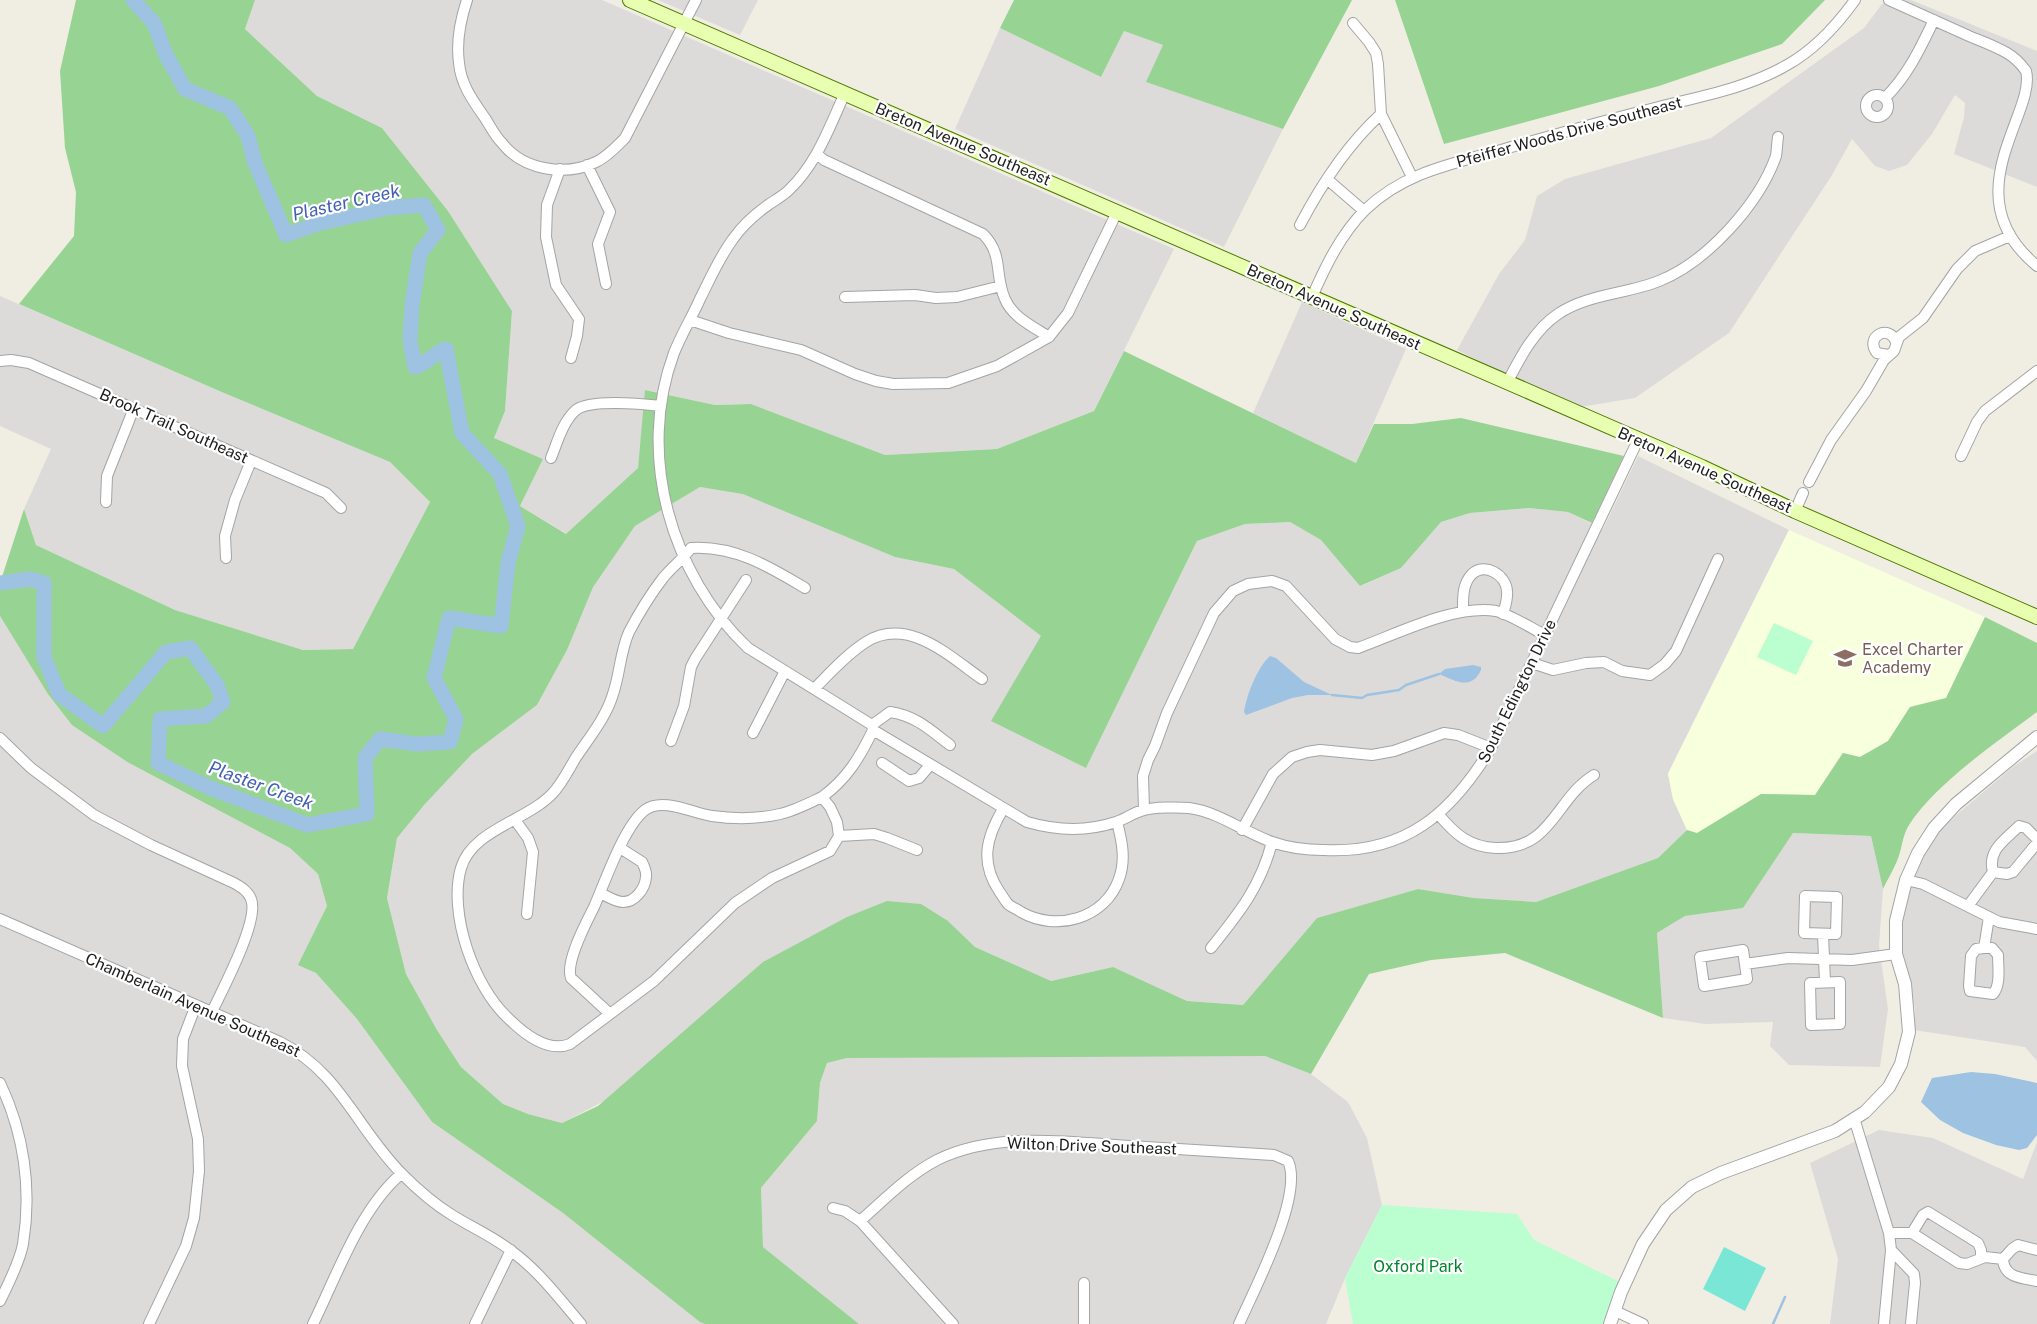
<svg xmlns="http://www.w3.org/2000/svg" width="2037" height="1324" viewBox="0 0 2037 1324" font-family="'Public Sans',sans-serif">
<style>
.residential{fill:#dcdbda}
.education{fill:#f7ffdc}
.forest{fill:#97d393}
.park{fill:#bbfed0}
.pitch{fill:#79e6d6}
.water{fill:#9ec2e1}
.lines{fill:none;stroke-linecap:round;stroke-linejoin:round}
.stream{stroke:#9ec2e1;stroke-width:2.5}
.river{stroke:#9ec2e1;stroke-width:15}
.minor-casing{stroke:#a4a4a4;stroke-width:12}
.tertiary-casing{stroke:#a4a4a4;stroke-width:14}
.secondary-casing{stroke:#4f7900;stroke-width:16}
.minor{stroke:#fff;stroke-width:10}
.tertiary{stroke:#fff;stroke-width:12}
.secondary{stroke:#e8ffb1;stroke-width:14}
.labels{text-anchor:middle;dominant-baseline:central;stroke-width:4.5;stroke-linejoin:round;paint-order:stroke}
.street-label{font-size:16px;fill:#1d1d1d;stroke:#fff}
.education-label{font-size:16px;fill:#785e54;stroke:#fff;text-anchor:start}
.park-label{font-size:16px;fill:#02852c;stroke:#fff}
.water-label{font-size:18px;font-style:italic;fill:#4160b5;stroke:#fff}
</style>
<rect width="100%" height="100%" fill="#f0eee2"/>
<path class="residential" d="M255,0H602L1174,249L1094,411L997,449L885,455L751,404L715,405L646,390L638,468L567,534L520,506L543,459L494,438L505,411L512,311L448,211L382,128L317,96L245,29Z
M658,0H758L740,35Z
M1885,0H1911L2037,51V187L1954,154L1964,117L1965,103L1955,95L1932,134L1907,165L1889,171L1875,166L1852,139L1832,175L1729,333L1635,398L1574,408L1457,350L1499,274L1525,240L1537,196L1565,179L1711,138L1864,28Z
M1000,28L1101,77L1124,31L1163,45L1147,82L1283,129L1224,247L955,129Z
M0,296L224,393L390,462L430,502L353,649L303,650L175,610L36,545L24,509L51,449L0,426Z
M1302,302L1406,349L1356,463L1253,413Z
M1638,456L1789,530L1668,773L1673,799L1687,830L1658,858L1536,902L1474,898L1418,889L1317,918L1243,1005L1187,1001L1113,967L1051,981L975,947L948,921L562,1123L528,1114L503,1104L461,1067L437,1030L406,974L387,898L397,838L425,804L472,754L537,705L567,650L592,587L635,526L700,487L743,493L895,557L954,569L1041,636L1086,768L1197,541L1245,524L1290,522L1321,540L1361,586L1401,568L1441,522L1470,513L1529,508L1568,512L1603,529Z
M0,616L26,658L129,763L290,848L318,874L327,906L299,965L316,973L357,1019L432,1122L563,1213L705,1324H0Z
M2037,751V1061L2025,1047L1914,1030L1915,1008L1903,965L1901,927L1915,872L1929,844L1947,823L2014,766Z
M1793,833L1871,836L1883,889L1879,946L1888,1009L1880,1067L1789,1065L1770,1046L1773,1022L1705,1024L1663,1018L1657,933L1685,916L1743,908Z
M1046,1056H1265L1311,1074L1348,1102L1367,1138L1382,1205L1345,1278L1326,1324H859L763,1247L761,1188L817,1121L820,1083L827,1063L847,1058Z
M1879,1130L1933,1138L2023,1179L2037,1142V1324H1830L1838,1259L1810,1163Z"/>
<path class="education" d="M1789,530L1985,617L1946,698L1910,707L1888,741L1860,757L1842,753L1815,795L1761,794L1697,834L1687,830L1673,799L1668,774Z"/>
<path class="forest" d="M76,0H255L245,29L317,96L382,128L448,211L512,311L505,411L494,438L543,459L520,506L566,534L638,468L645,390L715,405L751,404L885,455L997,449L1094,411L1124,351L1356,463L1374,424H1412L1461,418L1624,456L1592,523L1568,512L1529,508L1470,513L1441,522L1401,568L1360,586L1321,540L1290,522L1245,524L1197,541L1086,768L991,721L1041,636L954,569L895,557L743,494L700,487L635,526L593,587L567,650L537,705L472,754L425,804L397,838L387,898L406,974L437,1030L461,1067L503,1104L528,1114L562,1123L598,1106L763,962L847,917L887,901L921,904L948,921L975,947L1051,981L1113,967L1187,1001L1243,1005L1317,918L1418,889L1474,898L1536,902L1658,858L1687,830L1697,833L1761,794L1815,795L1843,753L1860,757L1888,741L1910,707L1946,698L1985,617L2037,643V712C1997,742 1936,783 1909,825C1902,836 1902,850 1897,861C1893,871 1887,880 1883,889L1871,836L1793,833L1743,908L1685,916L1657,933L1663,1018L1505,953L1431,960L1369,974L1311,1074L1265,1056L847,1058L827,1063L820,1083L817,1121L761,1188L763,1247L859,1324H705L700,1322L563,1213L432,1122L357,1019L316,973L298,965L327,906L318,874L290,848L129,763L72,725L48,694L0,616V583L24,509L36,545L175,610L303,650L353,649L430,502L390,462L224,393L19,304L74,236L76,192L65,148L60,71Z
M1014,0H1352L1283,129L1146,82L1163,45L1124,31L1101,77L1000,28Z
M1395,0H1825L1782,44L1659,86L1444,144Z"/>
<path class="park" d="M1774,623L1813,641L1796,675L1757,657Z
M1382,1205L1517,1214L1534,1240L1624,1284L1612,1324H1353L1345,1278Z"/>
<path class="pitch" d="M1724,1247L1766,1268L1745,1311L1703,1289Z"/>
<path class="water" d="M1270,656L1276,658L1304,682L1332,695H1308L1292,698L1246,715L1244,712C1247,694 1257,668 1270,656Z
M1473,665L1481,667V670C1471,691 1456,681 1439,674L1445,669Z
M1971,1072L1995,1074L2037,1083V1135L2027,1148L2019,1150L1996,1145L1963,1133L1940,1120L1921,1102L1932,1078Z"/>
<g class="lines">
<path class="stream" d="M1332,695L1362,698L1367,695L1399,690L1406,685L1439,674
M1773,1324L1785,1297"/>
<path class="river" d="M0,583L30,579L44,583V657L59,694L103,726L166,652L190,648L217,685L223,702L206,716L160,719L158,763L208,787L307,825L367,814L365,758L380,739L417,744L450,742L456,719L434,678L449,618L501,626L508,563L518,526L500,474L462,433L446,349C433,353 429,363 415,367L410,340L412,305L420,253L438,230L424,205L387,208L321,223L286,235L255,163L248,136L230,108L185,89L166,55L154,23L133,0"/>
<g class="minor-casing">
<path id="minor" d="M467,0C460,21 456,41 459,63C461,85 473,101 485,118C490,126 495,136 502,143C523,170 565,177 596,162C607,157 616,147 625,138L696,0
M1889,0C1916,12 1942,24 1969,36C1981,41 1995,46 2007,53C2014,57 2021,64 2026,71C2037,113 1951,195 2037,266
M1353,23L1369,42L1376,53L1378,64L1381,114L1412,177
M845,93C829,128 817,163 789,190C783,196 775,200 768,205C754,215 742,226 733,239C719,258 710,279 700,299C692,317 681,335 674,353C636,455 671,575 748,648L872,725L873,730L1027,822C1058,831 1086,832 1116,822C1126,819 1134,812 1144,810C1154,807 1179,807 1189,808C1219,812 1244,832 1272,842C1289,848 1307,850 1324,850C1405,854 1451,814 1491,748L1638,440
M1866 106a11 11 0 1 1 22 0a11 11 0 1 1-22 0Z
M1885,98C1908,75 1920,49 1934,20
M818,155L824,160L983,234C1004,255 994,275 1005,299C1012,317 1034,327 1049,337
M587,165L610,212L598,244L606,284
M560,169L547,205L546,237L556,285L579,319L577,336L571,358
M1327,179L1364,211
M1300,225C1321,185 1348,144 1381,114
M845,297L915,295L936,298L957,297L1001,286
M1312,297C1325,267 1341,234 1365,210C1401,175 1446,165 1494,152C1546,137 1598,122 1651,109C1696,97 1746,89 1787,65C1814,50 1837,25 1855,0
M690,320L729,333L801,350L855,374L876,381L893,384L948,383L997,366L1049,337L1068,313L1117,212
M1888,355L1877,353C1864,337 1889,323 1896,342
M0,361L11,360L29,363L326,493L341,508
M1507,383C1520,358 1534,330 1558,314C1587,294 1627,294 1659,281C1707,262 1759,204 1776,156C1777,150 1777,143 1778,137
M1961,456L1977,422L1985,411L2037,371
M551,458C557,443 563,421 576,410C590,399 643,404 661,406
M1809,482L1831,440L1866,391L1884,360L1894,351L1899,337L1923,318L1957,269L1975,251L2010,236
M106,502L107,476L134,408
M1795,511L1803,493
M226,558L225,536L235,500L251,461
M805,588C770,567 734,545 691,548C683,559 672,567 663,578C650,595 639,613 629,632C620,652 620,674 613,694C606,718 588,739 575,759C568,771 561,785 552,794C526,821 472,830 461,868C448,913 474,987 508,1018C523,1033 548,1053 570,1044L654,981L735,903L772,878L830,851L839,836L837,822L830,807L822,797C847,779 860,757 873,730
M1463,612C1463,599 1462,584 1472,574C1485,562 1506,575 1507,591C1508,599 1505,607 1503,614
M1532,663L1553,670L1586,663L1604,662L1622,671L1650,675L1665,664L1676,651L1718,559
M815,688C831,672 847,654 866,642C908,616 949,656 982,679
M872,725L890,712C916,716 929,729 950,745
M753,733L785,671
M0,738L31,768L94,815L151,845L234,883C241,887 248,891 251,899C260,920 222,990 212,1012
M671,741L684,706L691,667L695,659L746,580
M882,763L909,781L919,778L930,765
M1003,809C986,838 980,862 999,891C1002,895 1005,901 1008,904C1011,907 1017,909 1021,912C1056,932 1105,919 1119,879C1126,860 1122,841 1117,822
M1144,810L1143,776L1148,760L1155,746L1167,713L1214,613L1233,591L1248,584L1272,581L1286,586L1335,639L1350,647L1358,648C1397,634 1455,604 1496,611C1509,614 1533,629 1545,635
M1439,815C1455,834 1469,847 1496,848C1552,850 1555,799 1594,775
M515,820L528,838L533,852L527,914
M1242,830L1273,774L1292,757L1307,752L1320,750L1372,755L1394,751L1444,733L1458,735L1491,748
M839,836L874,834L887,838L917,850
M1993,872C1987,850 2005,840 2019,826L2026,828L2037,839
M1993,872L2007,874L2013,872L2037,843
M1906,880L1923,884L1999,922L2037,929
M600,893C607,896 615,902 623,902C635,902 645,889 646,877C647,872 644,866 642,862L620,848
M1805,896L1837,897L1836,934L1804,933Z
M1968,906L1993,872
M0,919L280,1042C340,1072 357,1129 402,1174C417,1189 434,1204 452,1215C471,1227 492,1236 510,1250C538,1270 559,1298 581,1324
M1823,934L1825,982
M1211,948C1239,913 1261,886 1272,842
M1984,948H1992L1998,955C1998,967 2001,985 1993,994L1970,991L1969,986L1971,956L1976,949L1984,948L1989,917
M1743,950L1747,979L1704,986L1700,957Z
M1745,964L1788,958L1852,960L1896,954
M1840,982V1024L1811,1025L1810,983Z
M609,1013L571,978C565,962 586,923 594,907C605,882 624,826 645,810C662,797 693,813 712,816C733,819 758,819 780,814C794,811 809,803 822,797
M0,1083C24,1133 32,1189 23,1244C20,1261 8,1285 0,1301
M1854,1118L1889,1233L1891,1250L1884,1324
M833,1208L845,1211L860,1221L953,1324
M860,1221C884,1200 908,1175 937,1160C996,1131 1067,1142 1130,1146C1178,1149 1226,1152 1274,1155L1288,1161C1304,1195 1254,1290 1239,1324
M1889,1233H1912L1959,1263L1967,1264L1985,1257L2003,1259
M1912,1233L1923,1215L1928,1212L1978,1243L1981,1250V1258
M1891,1250L1914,1274L1915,1283L1911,1324
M2037,1250L2018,1245L2012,1249L2003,1259C2004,1278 2022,1278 2037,1281
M1084,1283V1324
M1615,1311L1643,1324
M149,1324L186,1246L194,1218L199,1171L198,1139L182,1066L183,1039L196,1005
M313,1324C337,1275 360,1209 401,1174
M475,1324L511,1250"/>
</g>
<g class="tertiary-casing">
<path id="tertiary" d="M1610,1324L1621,1292L1643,1244L1666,1210L1692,1187L1721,1173L1835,1131L1865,1112L1889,1087L1901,1064L1909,1032L1905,984L1896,954V921L1906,880L1918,853L1934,828L1956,804L2037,737"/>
</g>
<g class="secondary-casing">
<path id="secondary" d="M630,0L1702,467L1795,511L2037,617"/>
</g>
<use href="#minor" class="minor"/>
<use href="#tertiary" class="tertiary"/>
<use href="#secondary" class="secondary"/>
</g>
<defs>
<g id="school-bare" transform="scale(1.725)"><path d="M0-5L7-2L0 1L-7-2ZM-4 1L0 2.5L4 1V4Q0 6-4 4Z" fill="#8d6e63" stroke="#fff" stroke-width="2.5" paint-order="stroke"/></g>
</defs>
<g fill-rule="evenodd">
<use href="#school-bare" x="1845" y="658"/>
</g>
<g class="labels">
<g class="street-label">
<text transform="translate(1569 132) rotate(-15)">Pfeiffer Woods Drive Southeast</text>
<text transform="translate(963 144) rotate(23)">Breton Avenue Southeast</text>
<text transform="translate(1334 307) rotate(24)">Breton Avenue Southeast</text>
<text transform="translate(174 426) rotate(24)">Brook Trail Southeast</text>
<text transform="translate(1705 470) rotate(24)">Breton Avenue Southeast</text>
<text transform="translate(1517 691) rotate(-64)">South Edington Drive</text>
<text transform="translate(193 1005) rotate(24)">Chamberlain Avenue Southeast</text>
<text transform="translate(1092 1146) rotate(2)">Wilton Drive Southeast</text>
</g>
<g class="education-label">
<text x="1862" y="649">Excel Charter<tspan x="1862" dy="18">Academy</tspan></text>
</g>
<g class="park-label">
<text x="1418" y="1266">Oxford Park</text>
</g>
<g class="water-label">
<text transform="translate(346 202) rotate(-13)">Plaster Creek</text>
<text transform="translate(261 785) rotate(20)">Plaster Creek</text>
</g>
</g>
</svg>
